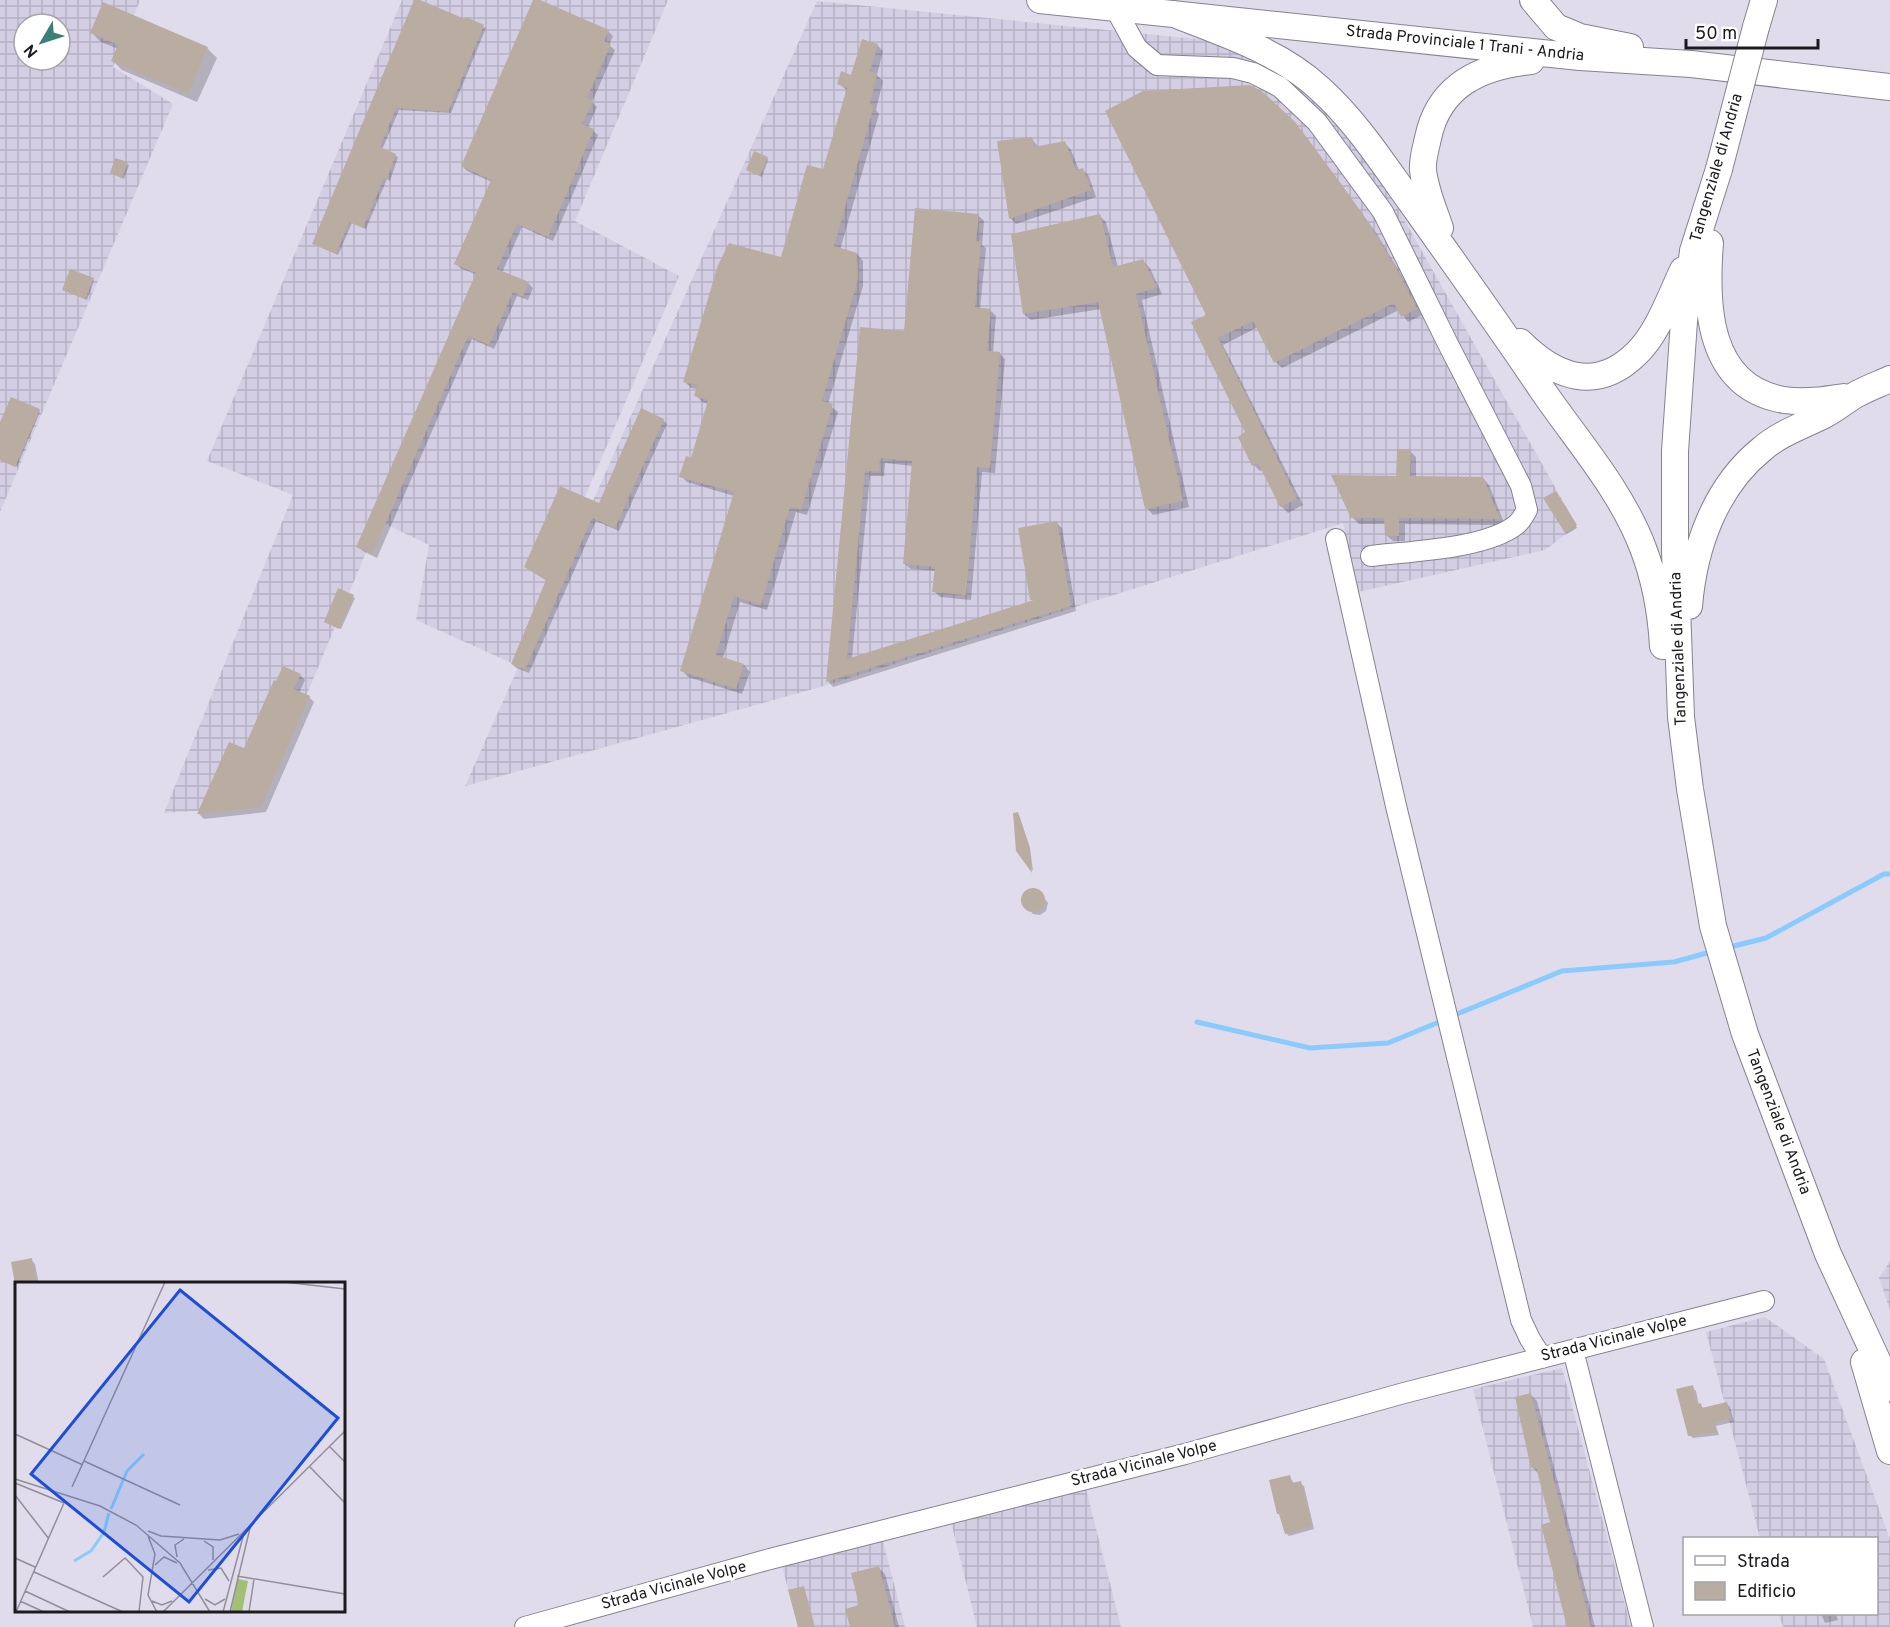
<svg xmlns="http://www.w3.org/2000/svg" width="1890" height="1627" viewBox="0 0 1890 1627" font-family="Overpass,sans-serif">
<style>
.industrial{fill:url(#industrial-grid);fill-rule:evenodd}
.shadow{fill:#0003}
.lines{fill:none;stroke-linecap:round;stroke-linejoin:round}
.stream{stroke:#89cbfd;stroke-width:5}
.building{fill:#b9ada2}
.minor-casing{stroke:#868290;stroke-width:22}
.major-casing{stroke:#868290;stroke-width:28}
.minor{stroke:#fff;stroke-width:20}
.major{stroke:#fff;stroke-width:26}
.major-bridge-casing{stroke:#868290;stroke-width:28;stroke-linecap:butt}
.major-bridge{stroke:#fff;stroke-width:26}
.labels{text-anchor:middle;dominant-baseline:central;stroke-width:6;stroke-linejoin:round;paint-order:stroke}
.street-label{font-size:16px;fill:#1c1a1f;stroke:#fff}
.inset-river{fill:none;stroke:#89cbfd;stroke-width:3}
.inset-road{fill:none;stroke:#928e99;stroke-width:1.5}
.view{fill:#1d4ed8;fill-opacity:0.15;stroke:#1d4ed8;stroke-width:3}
.inset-edge{fill:none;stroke:#1c1a1f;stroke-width:3}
</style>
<defs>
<pattern id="industrial-grid" width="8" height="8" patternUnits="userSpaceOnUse" patternTransform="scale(1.5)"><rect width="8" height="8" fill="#d4cee4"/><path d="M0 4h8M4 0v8" fill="none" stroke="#b5b0c3"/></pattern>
</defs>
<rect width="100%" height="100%" fill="#e0dceb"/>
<path class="industrial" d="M0,0H140L113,67L173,104L0,512ZM24,24H60V60H24Z
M402,0H668L575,221L679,276L514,664L416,620L429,545L379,521L260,807L164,813L293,495L207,461Z
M817,1L1207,40L1262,61L1297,84L1330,113L1393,200L1577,526L1545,550L1358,592L1343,523L824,686L465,786Z
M1890,1261V1310L1879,1278Z
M1765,1317L1824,1359L1890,1539V1627H1783L1779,1614H1876V1538H1760L1706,1332Z
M1562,1368L1631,1627H1533L1473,1389Z
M1086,1489L1121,1627H977L951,1522Z
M882,1537L905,1627H798L781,1562Z"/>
<path class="shadow" d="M416,0L486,28L451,113L399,110L382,150L398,157L390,181L387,179L366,229L352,223L338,255L313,243Z
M535,0L608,31L613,36L609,45L615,50L592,102L597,107L588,127L598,135L553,241L522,227L502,273L529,284L533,288L528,300L517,296L494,349L472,339L377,558L363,551L358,547L477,275L460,268L456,264L492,182L467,171L462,166Z
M92,33L207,48L217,58L197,102L122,70L113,61L118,49L101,42Z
M877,45L883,51L877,75L883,81L876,110L879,114L840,250L857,254L863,261V286L828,404L838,412L807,515L796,512L767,610L740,602L723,658L744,665L750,672L742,694L688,677L682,670L734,496L687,482L681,476L692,460L709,404L702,402L696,395L697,389L691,388L685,382L782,259L824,171L848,91L839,84L852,77Z
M1301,130L1377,234L1405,281L1422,315L1408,322L1399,310L1282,368L1276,362L1258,327L1223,345L1303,505L1288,513L1281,506L1263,470L1260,471L1254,465L1247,432L1208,316Z
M1032,139L1039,148L1065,143L1071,150L1079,170L1082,169L1089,176L1096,197L1016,224L1010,218Z
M767,158L768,160L762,177L748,170Z
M127,164L129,165L124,179L111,173Z
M978,215L984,221L982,245L986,248L980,309L990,310L996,316L993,353H999L1005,359L995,473L982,472L971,600L940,597L934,591L936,571L911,569L905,564L913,466L885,463L884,476H870L852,658L1034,602L1032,599L1056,522L1062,528L1076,611L833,687L828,681L861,329L905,333Z
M1100,216L1106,222L1118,267L1143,261L1150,268L1162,294L1142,300L1189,507L1153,515L1147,508L1101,309L1031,320L1024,314Z
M93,279L94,281L87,300L66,291Z
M39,411L40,412L17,467L0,460V426Z
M663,420L667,424L619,531L596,521L529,673L516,668L512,664L547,581L526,567L599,505Z
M1410,451L1416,457V478H1483L1489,485L1505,525L1405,524V541H1393L1386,535V524H1359L1352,517L1398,477Z
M1557,494L1577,528L1567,534L1566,532Z
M353,597L355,598L341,629L327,623Z
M300,675L305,680L299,693L309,697L314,702L266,812L204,819L199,814L230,744L245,750Z
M1019,816L1030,848L1033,871L1018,850Z
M1030,890L1039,891L1048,903L1046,911L1040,915L1033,914L1022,902L1023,895Z
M31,1260L35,1264L39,1284H17Z
M1692,1387L1696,1391L1699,1405L1704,1408L1726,1403L1730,1407L1734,1422L1716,1426L1719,1435L1693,1438L1689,1435Z
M1531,1395L1537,1401L1595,1627H1568L1552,1524L1539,1474L1532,1467Z
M1290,1477L1294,1484L1300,1483L1304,1486L1314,1529L1289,1536L1286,1533Z
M878,1567L885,1574L899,1627H851Z
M1821,1614H1836L1838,1620L1825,1623Z"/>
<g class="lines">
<path class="stream" d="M1726,948L1766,938L1884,874H1890
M1452,1016L1562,971L1674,962L1714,951
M1197,1022L1310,1048L1388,1043L1444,1020"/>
</g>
<path class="building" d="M414,0H420L465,19L466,17L484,25L448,112L396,108L380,147L396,154L387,179L384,178L363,228L349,222L336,254L312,244Z
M533,0H540L609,30L604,41L611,44L587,98L593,101L582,124L594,129L548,237L517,224L497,269L529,282L523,297L513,292L489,345L468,336L372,554L356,547L476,273L454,264L491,180L461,166Z
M103,2L208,47L188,94L111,61L118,45L90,33Z
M862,39L878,44L870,71L877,74L870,104L874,106L834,246L857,253L858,279L822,401L833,404L801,510L790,507L761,605L734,596L716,655L744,664L736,689L680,671L734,492L679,477L686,456L691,458L708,400L694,396L697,385L683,382L718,265L729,243L781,257L807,165L823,169L847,88L837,84L841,71L851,75Z
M1250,85L1263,92L1295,122L1339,181L1371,226L1399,273L1417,309L1401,317L1394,303L1274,363L1253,321L1218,338L1297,499L1280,507L1258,463L1252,466L1238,437L1245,432L1191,322L1206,315L1105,111L1143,91Z
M1032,137L1034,147L1065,141L1076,170L1083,168L1091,190L1009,219L997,141Z
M754,151L768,157L760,176L746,170Z
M115,158L128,162L122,178L110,173Z
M915,208L979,214L976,241H981L975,307L991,309L987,351L1000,352L990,468L977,467L966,595L932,592L935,567L903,564L912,461L880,458L879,471H865L847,659L1034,600H1030L1018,528L1057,521L1071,606L826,682L860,327L904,331Z
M1100,214L1113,267L1143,259L1157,287L1136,294L1183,501L1145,509L1098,302L1023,314L1011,234Z
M70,269L94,278L85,299L62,290Z
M11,397L40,409L15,467L0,460V422Z
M641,408L664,419L615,528L592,518L525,670L511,664L546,580L524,567L560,486L599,503Z
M1397,449H1411L1410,476L1483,477L1500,519L1399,518V536H1385L1384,518H1351L1331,475L1396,476Z
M1556,491L1577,525L1565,533L1543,498Z
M338,588L354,595L339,629L324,622Z
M283,666L301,674L294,689L310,696L261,807L197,814L229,742L244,748L274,680L276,681Z
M1018,812L1029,845L1032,873L1016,851L1013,813Z
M1021 900a12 12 0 1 1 24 0a12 12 0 1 1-24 0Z
M32,1258L36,1284H15L11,1262Z
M1693,1385L1697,1404L1701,1403L1702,1408L1727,1402L1731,1418L1713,1423L1717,1432L1688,1436L1676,1389Z
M1531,1393L1564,1519L1591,1627H1567L1541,1525L1550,1522L1536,1467L1531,1468L1515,1397Z
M1290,1475L1292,1483L1301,1481L1312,1526L1285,1534L1279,1514H1277L1269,1480Z
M879,1566L895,1627H850L845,1609L859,1605L851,1573Z
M804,1586L815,1627H798L788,1590Z"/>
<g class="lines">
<g class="minor-casing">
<path id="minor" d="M1115,8L1137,48L1157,65L1233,68L1253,73L1280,87L1317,122L1383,212L1448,344L1521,486L1527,510C1524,515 1521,521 1516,525C1485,549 1411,551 1371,556
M1336,539L1396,806L1521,1320L1530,1339L1542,1358
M1573,1350L1643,1627
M525,1627L770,1559L1185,1454L1404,1393L1764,1301"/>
</g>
<g class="major-casing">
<path id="major" d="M1040,0L1580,57L1691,64L1890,87
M1533,0L1556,27L1580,37L1630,47
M1174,14C1224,34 1279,51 1319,88C1355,120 1382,162 1410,201C1455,264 1500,327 1543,391C1578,442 1621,490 1643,548C1655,579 1661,612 1663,646
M1756,27L1764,0
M1719,169L1693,251L1684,321L1675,451V551L1681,717L1690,789L1713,926L1745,1034L1828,1254L1890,1388
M1440,228C1434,210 1425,190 1423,170C1422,160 1426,148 1428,138C1439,85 1481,66 1531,61
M1710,243C1705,305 1707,387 1784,400C1804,403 1824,400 1844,397
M1520,342C1555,377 1596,393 1636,354C1658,333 1670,297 1683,270
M1689,606C1694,547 1715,487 1762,449C1780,433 1805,425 1826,414C1837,408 1846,400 1857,394C1868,388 1879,384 1890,379
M1864,1362L1890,1451"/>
</g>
<use href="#minor" class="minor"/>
<use href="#major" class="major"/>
<g class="major-bridge-casing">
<path id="major-bridge" d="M1719,169L1756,27"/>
</g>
<use href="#major-bridge" class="major-bridge"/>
</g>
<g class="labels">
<g class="street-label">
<text transform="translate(1465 44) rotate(6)">Strada Provinciale 1 Trani - Andria</text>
<text transform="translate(1717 168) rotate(-74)">Tangenziale di Andria</text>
<text transform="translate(1679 649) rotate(-92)">Tangenziale di Andria</text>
<text transform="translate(1778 1122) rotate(69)">Tangenziale di Andria</text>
<text transform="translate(1614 1339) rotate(-14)">Strada Vicinale Volpe</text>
<text transform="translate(1144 1464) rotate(-14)">Strada Vicinale Volpe</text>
<text transform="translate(674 1586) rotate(-15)">Strada Vicinale Volpe</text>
</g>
</g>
<g transform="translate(15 1282)">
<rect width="330" height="330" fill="#e0dceb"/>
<path d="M223,297L233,299L227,330H216Z" fill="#a2c074"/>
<path class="inset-river" d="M96,227L112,189L129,172M59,279L76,269L89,250L94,231"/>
<path class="inset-road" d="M269,0L330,7M0,152L68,183M314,164L330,180M69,179L165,223M294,184L330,221M0,197L85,224L121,243L165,281L195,330M0,201L49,221L1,330M57,205L150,0M0,213L34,257M133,249L146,254L205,258L224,252M133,254L140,272L133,313L142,330M189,259L198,265V278M162,275L160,263L169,257M0,276L20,285M140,283L149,275L162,281M193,288L206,286L214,299M19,290L108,330M222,294L330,312M88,295L110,276L114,280L128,295L124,330M10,309L55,330M190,317L200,323L210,317M5,319L29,330M137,319L147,323L157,319M148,330L330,149M208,330L229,251M215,330L235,246M234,330L239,297"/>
<path class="view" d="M165,8L323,136L174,320L16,192Z"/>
<rect width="330" height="330" class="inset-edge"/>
</g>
<rect x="1683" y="1537" width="195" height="78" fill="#ffffff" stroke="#a4a3a5" stroke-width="1.5"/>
<rect x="1695" y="1556" width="30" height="9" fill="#ffffff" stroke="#a4a3a5" stroke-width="1.5"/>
<text x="1737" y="1567" font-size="18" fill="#1c1a1f">Strada</text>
<rect x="1695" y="1582" width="30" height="18" fill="#b9ada2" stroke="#a4a3a5" stroke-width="1.5"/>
<text x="1737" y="1597" font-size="18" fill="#1c1a1f">Edificio</text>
<g transform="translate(42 42) rotate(231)"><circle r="28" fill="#ffffff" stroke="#a4a3a5" stroke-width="1.5"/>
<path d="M0-4.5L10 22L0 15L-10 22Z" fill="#3a8076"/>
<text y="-9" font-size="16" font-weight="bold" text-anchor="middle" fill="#1c1a1f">N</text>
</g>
<path d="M1686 39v9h132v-9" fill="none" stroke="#1c1a1f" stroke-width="3"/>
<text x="1695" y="39" font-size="18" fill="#1c1a1f" stroke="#ffffff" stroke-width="4.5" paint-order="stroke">50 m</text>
</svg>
